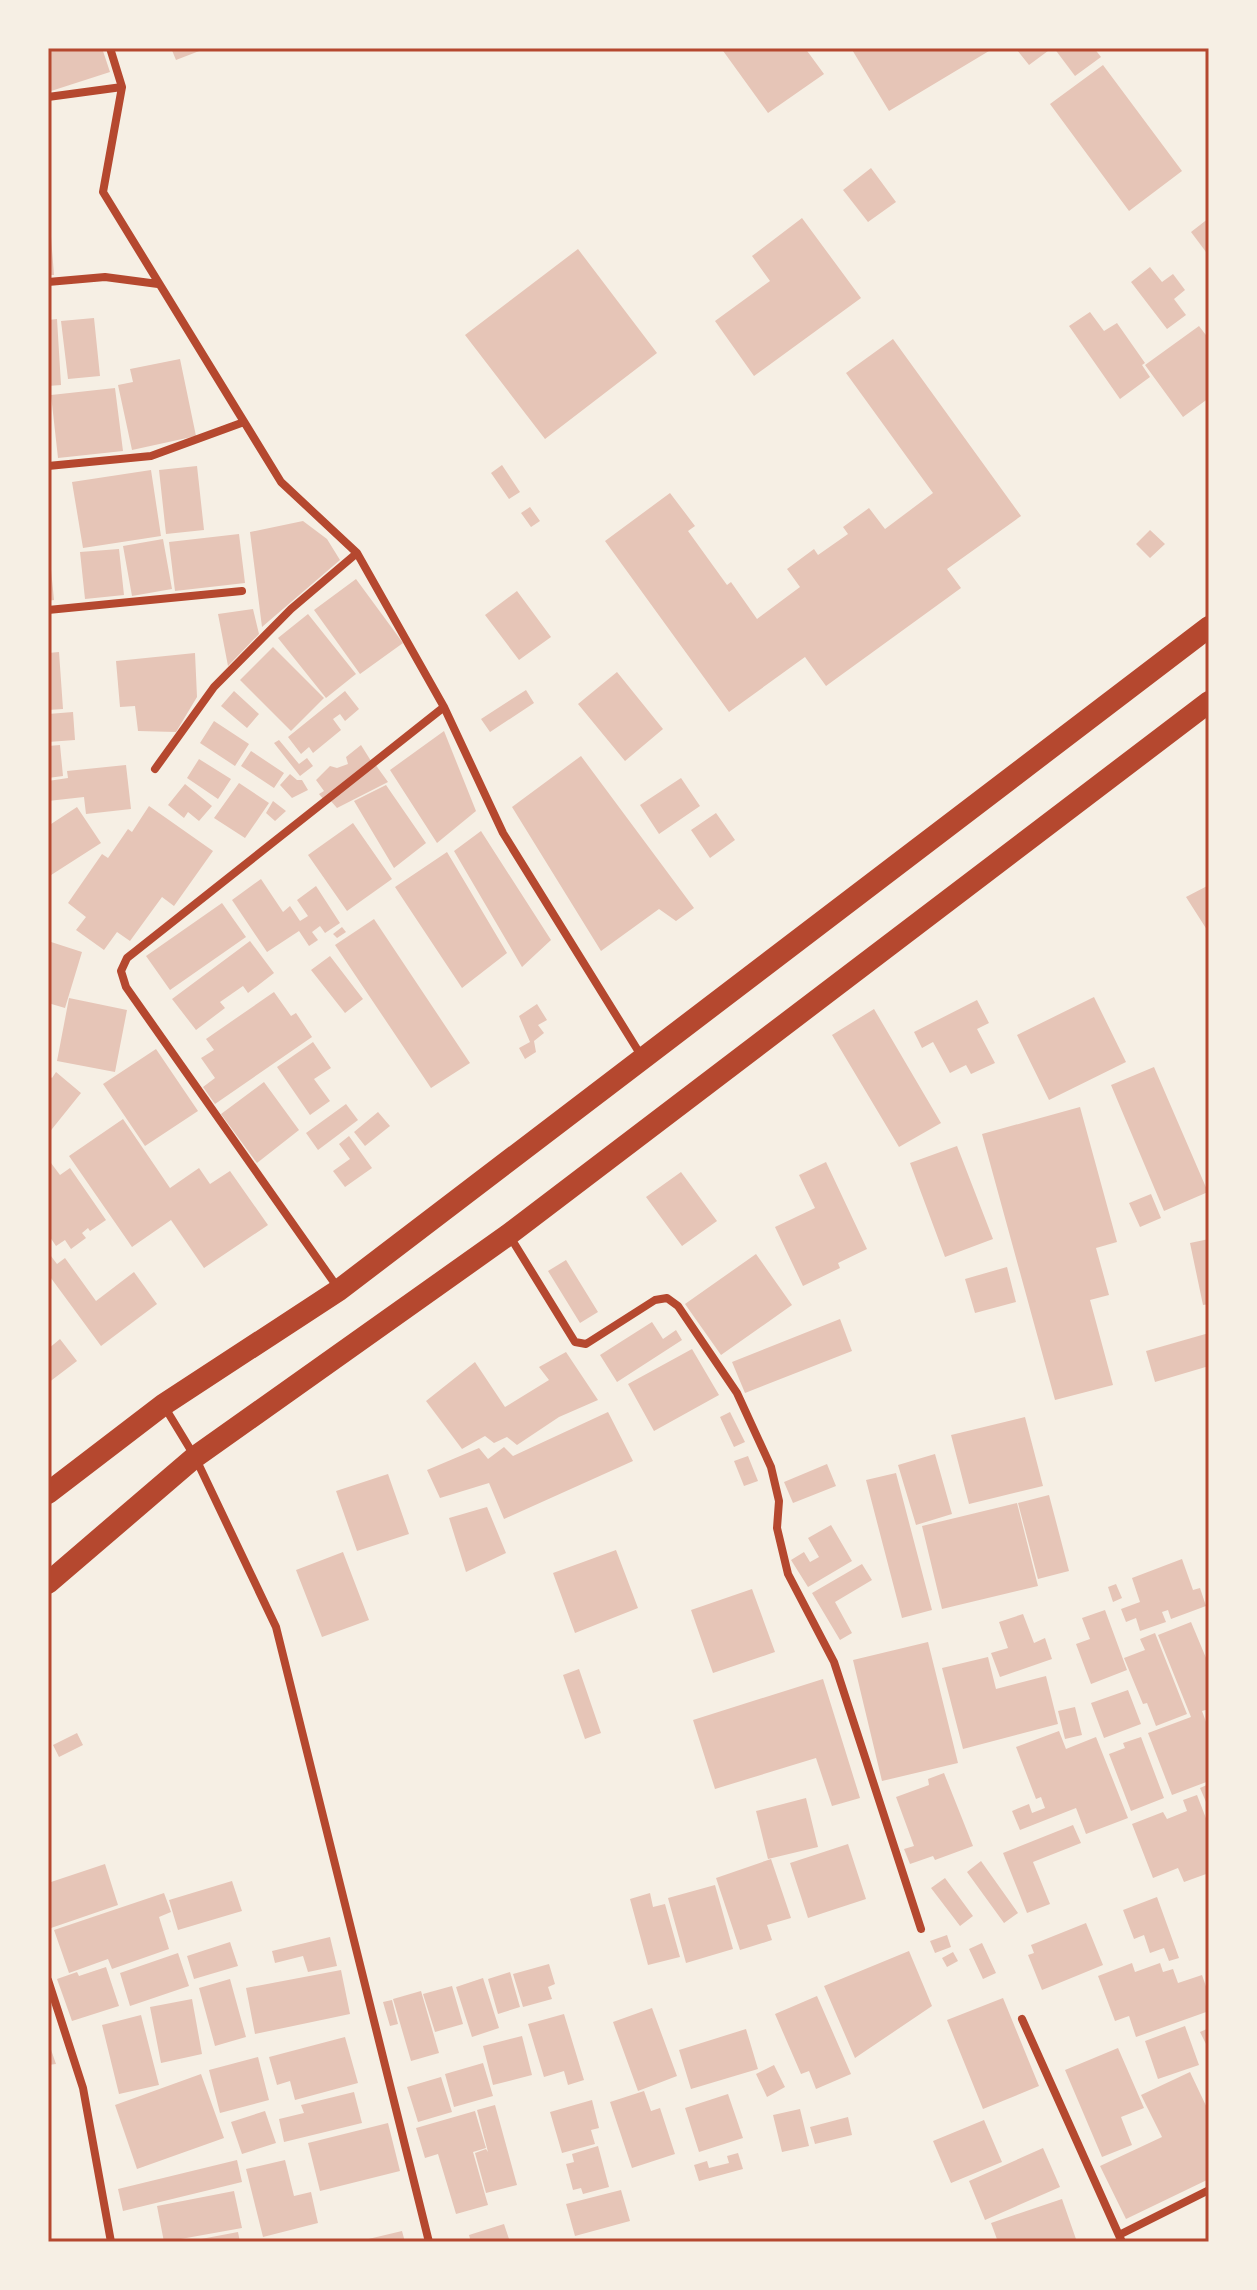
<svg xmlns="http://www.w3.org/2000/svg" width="1257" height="2290" viewBox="0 0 1257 2290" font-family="Inter,sans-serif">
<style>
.building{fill:#e6c5b7}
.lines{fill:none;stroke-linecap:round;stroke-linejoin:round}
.minor{stroke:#b5482f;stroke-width:8}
.trunk{stroke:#b5482f;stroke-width:22}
.neatline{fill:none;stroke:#b5482f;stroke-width:3}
</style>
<rect width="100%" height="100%" fill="#f6efe4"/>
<path class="building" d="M48,48H102L110,72L48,92Z
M171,48H207L176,60Z
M721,48H805L824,74L768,113Z
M851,48H994L889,111Z
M1019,48H1052L1029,65L1017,50Z
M1054,48H1094L1101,57L1075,76Z
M1103,65L1182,171L1129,211L1050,104Z
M871,168L896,202L868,222L843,190Z
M802,218L861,298L754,376L715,321L770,281L752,256Z
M1209,218V256L1191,232Z
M48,224H50L54,275H48Z
M578,249L657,353L545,439L465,335Z
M1150,267L1162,282L1173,274L1185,290L1174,299L1186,315L1167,329L1131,282Z
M1090,312L1104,331L1117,323L1145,363L1142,365L1150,377L1120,399L1069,326Z
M94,318L100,376L68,379L61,321Z
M57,319L61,385L48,386V320Z
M1199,326L1209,339V398L1183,417L1145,365Z
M893,339L1021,516L947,569L961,588L826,686L805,657L729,712L605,541L670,493L695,526L688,531L727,585L731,582L757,619L800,587L787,569L814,549L818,555L848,534L843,527L869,508L885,529L933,493L846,373Z
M180,359L196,436L132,450L118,385L133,382L130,369Z
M115,388L123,451L58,458L51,395Z
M502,465L520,492L509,499L491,473Z
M197,466L204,530L166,534L159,470Z
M151,470L161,536L83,548L72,482Z
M530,507L540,521L531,527L521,513Z
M303,521L327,539L340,560L262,627L250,532Z
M1150,530L1165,544L1150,558L1136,544Z
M239,534L245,583L175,591L169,542Z
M163,539L172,589L132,596L123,546Z
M119,549L124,595L85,599L80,552Z
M48,559H50L54,600L48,601Z
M356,579L403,643L360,674L314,610Z
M517,591L551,637L519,660L485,615Z
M253,609L259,634L228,666L218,614Z
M308,614L356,674L326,698L278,638Z
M273,647L324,698L291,731L240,680Z
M59,652L63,709L48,710V653Z
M195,653L197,697L176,732L138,731L135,706L120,707L116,661Z
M617,672L663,729L625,761L578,704Z
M526,690L534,703L490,732L481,719Z
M234,691L259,714L247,728L221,706Z
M345,691L359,709L345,721L340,714L333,719L341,730L313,753L309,747L301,754L288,737Z
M73,712L75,740L48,742V714Z
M214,721L249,744L235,766L200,743Z
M444,731L476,811L437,843L390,770Z
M279,740L299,764L307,758L313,766L300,776L274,743Z
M60,745L63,776L48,778V746Z
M361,745L371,761L324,800L319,794L324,791L316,780L330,766L337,768L348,764L346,757Z
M251,751L284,773L274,788L241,766Z
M581,756L694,908L676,921L659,909L601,951L512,807Z
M199,759L231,779L218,799L187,778Z
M375,764L388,782L337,808L330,800Z
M126,765L131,809L86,814L84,797L48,801V781L68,778L67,771Z
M290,774L297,780H302L308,790L292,798L280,785Z
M681,778L700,806L659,834L640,805Z
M239,783L269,803L245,838L214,818Z
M185,784L212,806L199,821L188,812L184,818L168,805Z
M386,785L426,843L394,868L354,801Z
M273,801L286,811L275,821L266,813Z
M149,806L213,851L174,906L162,897L130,941L117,932L104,950L76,930L86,917L68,903L102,854L108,858L128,829L132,832Z
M77,807L101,843L48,877V826Z
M716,813L735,840L710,858L691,830Z
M353,823L392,879L347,911L308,855Z
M481,831L551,940L522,967L454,851Z
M447,852L507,953L462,988L395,887Z
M261,879L283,912L290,906L300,921L308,916L297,900L316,886L340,923L325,933L320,926L312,932L318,940L309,946L299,931L267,952L232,900Z
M1209,885V933L1186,897Z
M222,903L246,937L170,990L146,956Z
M374,919L470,1063L431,1088L335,945Z
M342,927L346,932L337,938L333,934Z
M48,941L82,952L65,1008L48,1003Z
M250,941L274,973L248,993L243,986L220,1002L225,1008L196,1030L172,999Z
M330,956L363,999L345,1013L311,970Z
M274,992L291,1016L296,1013L312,1037L215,1104L203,1087L215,1078L201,1058L214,1050L206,1039Z
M1094,997L1126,1062L1049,1100L1017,1035Z
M69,998L127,1010L115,1072L57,1061Z
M977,1000L989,1023L977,1029L995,1063L971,1074L966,1065L950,1073L933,1042L922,1048L914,1032Z
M537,1004L547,1020L538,1025L544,1033L534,1041L536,1052L525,1059L519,1048L530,1042L519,1016Z
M874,1009L941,1123L899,1147L832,1035Z
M313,1042L331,1068L314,1079L330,1101L310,1115L277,1067Z
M156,1049L198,1111L145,1146L103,1084Z
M1154,1067L1208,1192L1164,1211L1111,1085Z
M56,1072L81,1093L48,1134V1075L52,1078Z
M264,1082L299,1130L257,1163L221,1114Z
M346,1104L358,1120L318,1150L306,1133Z
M1080,1107L1117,1242L1096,1248L1109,1295L1090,1300L1113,1385L1055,1400L982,1134Z
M378,1112L390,1126L365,1146L354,1132Z
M123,1119L170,1188L199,1168L210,1184L230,1171L268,1225L204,1268L171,1220L132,1247L69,1156Z
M349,1136L372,1168L345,1187L333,1171L350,1159L339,1144Z
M957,1146L993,1239L945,1257L910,1163Z
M48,1159L60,1175L70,1168L106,1220L90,1231L88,1228L82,1233L86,1238L71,1249L65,1240L56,1246L48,1234Z
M826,1162L867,1249L838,1263L840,1268L803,1286L775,1227L815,1208L799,1175Z
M681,1172L717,1221L682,1246L646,1197Z
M1151,1194L1161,1218L1140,1227L1129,1203Z
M1209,1239V1304L1203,1305L1190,1243Z
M48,1252L57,1264L65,1258L96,1301L134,1272L157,1304L101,1346L48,1274Z
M756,1254L792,1305L721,1355L685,1304Z
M566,1260L598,1312L580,1323L548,1271Z
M1007,1267L1016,1302L975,1313L965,1279Z
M840,1319L852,1351L745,1393L732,1362Z
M652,1322L663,1339L676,1330L682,1340L617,1382L600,1355Z
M1209,1333V1366L1155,1382L1146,1351Z
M60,1339L77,1361L48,1383V1349Z
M692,1349L719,1395L654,1431L628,1384Z
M566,1352L598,1400L559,1417L517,1445L507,1437L494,1443L485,1436L462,1449L426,1401L475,1362L505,1407L549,1380L539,1367Z
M608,1412L633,1461L504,1519L489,1483L440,1498L427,1470L479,1448L488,1459L504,1447L513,1456Z
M730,1412L745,1442L734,1447L720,1417Z
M1025,1417L1043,1486L969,1504L951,1435Z
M935,1454L952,1514L916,1525L898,1465Z
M748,1456L758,1481L744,1486L734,1461Z
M827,1464L836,1486L793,1503L784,1482Z
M896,1473L932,1610L902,1618L866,1480Z
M388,1474L409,1534L357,1551L336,1491Z
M1049,1495L1069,1571L1038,1579L1018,1503Z
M1017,1503L1038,1586L942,1609L922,1526Z
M487,1507L506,1553L466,1572L449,1518Z
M831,1525L852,1561L808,1587L791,1560L804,1552L810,1562L819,1557L808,1538Z
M616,1550L638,1608L575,1633L553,1573Z
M343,1552L369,1620L322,1637L296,1570Z
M1182,1559L1193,1590L1200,1588L1206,1606L1171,1619L1168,1610L1162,1612L1166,1622L1140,1631L1136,1618L1126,1622L1121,1609L1140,1602L1132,1578Z
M862,1564L872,1580L835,1602L852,1633L840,1640L812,1593Z
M1116,1584L1122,1598L1113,1602L1108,1587Z
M752,1589L775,1652L713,1673L691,1610Z
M1105,1610L1127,1670L1091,1684L1076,1644L1090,1639L1082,1618Z
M1023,1614L1034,1643L1045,1638L1052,1659L1000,1677L991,1653L1008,1648L999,1622Z
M1191,1622L1209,1665V1709L1202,1711L1209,1730V1781L1172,1795L1148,1733L1191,1717L1158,1635Z
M1155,1633L1187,1714L1156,1726L1147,1703L1143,1704L1124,1658L1145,1650L1140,1639Z
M928,1642L958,1763L882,1781L853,1660Z
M988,1657L996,1689L1046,1676L1058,1724L963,1749L942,1668Z
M579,1669L601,1733L585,1739L563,1675Z
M823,1679L860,1798L832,1806L816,1758L715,1789L693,1720Z
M1128,1690L1141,1724L1104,1738L1091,1703Z
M1075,1707L1082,1735L1065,1739L1058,1711Z
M1059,1731L1066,1749L1096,1737L1128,1818L1086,1834L1076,1808L1020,1830L1012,1811L1029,1804L1032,1813L1045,1808L1041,1797L1036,1799L1016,1747Z
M77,1733L83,1745L59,1757L53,1745Z
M1141,1737L1164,1798L1131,1811L1109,1754L1125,1748L1123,1743Z
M944,1773L973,1846L935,1860L933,1856L910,1864L904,1849L914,1846L896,1797L929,1785L928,1779Z
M1209,1784V1809L1200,1788Z
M1197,1795L1209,1826V1873L1184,1882L1178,1868L1153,1878L1132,1824L1163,1812L1167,1819L1187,1811L1183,1800Z
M806,1798L818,1847L768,1859L756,1811Z
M1073,1825L1081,1843L1033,1862L1050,1904L1027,1913L1003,1853Z
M848,1844L866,1899L808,1918L790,1863Z
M771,1859L791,1918L767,1925L772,1940L740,1950L716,1878Z
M981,1861L1018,1913L1004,1923L967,1872Z
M105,1864L118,1905L51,1928L48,1920V1883Z
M945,1878L973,1916L960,1926L931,1888Z
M232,1881L242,1911L178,1930L169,1900Z
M715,1885L733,1949L686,1963L668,1898Z
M164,1893L171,1912L159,1917L169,1949L112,1969L108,1959L69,1973L54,1930Z
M650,1893L653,1907L665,1904L680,1957L648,1965L630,1899Z
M1157,1897L1179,1958L1169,1961L1164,1948L1150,1953L1144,1935L1134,1939L1123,1910Z
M1086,1923L1103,1965L1042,1990L1028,1955L1034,1953L1031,1945Z
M947,1935L951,1947L935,1953L930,1941Z
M330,1937L337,1966L308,1972L303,1956L275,1963L272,1951Z
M230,1942L238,1966L194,1979L187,1956Z
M982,1943L996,1973L983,1979L969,1949Z
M909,1951L932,2006L855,2058L824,1986Z
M953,1952L958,1961L947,1967L942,1958Z
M178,1953L189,1986L130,2006L120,1973Z
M1132,1963L1135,1972L1160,1963L1163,1972L1173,1969L1178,1983L1202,1975L1209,1995V2011L1136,2037L1129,2016L1115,2021L1098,1976Z
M549,1964L555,1984L548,1987L552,1999L523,2007L513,1974Z
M106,1967L119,2006L72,2021L57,1979L77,1972L79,1976Z
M341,1970L350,2014L255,2034L246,1988Z
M510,1972L520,2007L498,2014L488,1979Z
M483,1978L499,2028L472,2037L456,1987Z
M230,1979L246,2037L215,2046L199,1988Z
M452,1986L463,2024L435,2032L423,1994Z
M421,1991L439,2053L411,2061L393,1999Z
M817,1996L851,2074L816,2089L809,2071L801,2074L775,2014Z
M1003,1998L1039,2086L983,2109L947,2020Z
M192,1999L202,2054L161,2063L150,2007Z
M392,2000L398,2024L390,2026L383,2002Z
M652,2008L677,2076L638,2091L613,2022Z
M564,2014L584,2080L568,2085L564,2071L544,2077L528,2024Z
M141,2015L159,2085L119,2094L102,2025Z
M1185,2026L1199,2065L1158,2079L1145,2041Z
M1209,2028V2050L1200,2032Z
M746,2029L758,2069L691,2089L679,2050Z
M522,2036L532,2075L493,2085L483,2046Z
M345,2037L358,2083L295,2100L290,2081L277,2085L269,2057Z
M48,2041L56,2064L48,2065Z
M1118,2048L1144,2108L1121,2117L1132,2145L1102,2157L1065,2070Z
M258,2057L269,2100L220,2113L209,2070Z
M483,2063L493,2096L454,2107L445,2074Z
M774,2065L785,2087L767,2097L756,2074Z
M1190,2072L1209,2112V2179L1126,2219L1100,2166L1162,2137L1141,2095Z
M201,2074L224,2138L137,2169L115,2105Z
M441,2077L452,2112L418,2122L407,2087Z
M644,2091L651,2111L660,2108L675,2154L632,2168L610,2102Z
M354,2092L362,2123L284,2142L279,2119L304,2113L301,2105Z
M728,2094L743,2138L699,2152L685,2108Z
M592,2100L599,2128L591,2130L595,2144L562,2153L550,2112Z
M495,2105L517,2185L486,2193L475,2153L486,2149L488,2152L477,2110Z
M800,2109L809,2146L782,2152L773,2115Z
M265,2111L276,2143L242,2154L231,2122Z
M475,2111L486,2148L473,2152L488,2205L456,2214L438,2154L425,2158L416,2128Z
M848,2117L852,2135L815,2144L810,2127Z
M984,2120L1002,2162L951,2183L933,2141Z
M388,2123L400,2171L320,2191L308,2143Z
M598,2146L609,2187L583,2194L581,2188L573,2190L566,2164L574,2162L572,2154Z
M1043,2148L1060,2187L985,2220L969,2181Z
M738,2153L743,2169L699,2181L694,2165L707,2161L709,2168L729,2163L727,2156Z
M237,2160L242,2182L123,2211L118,2189Z
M285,2160L294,2196L311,2192L318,2223L263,2237L246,2169Z
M621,2190L630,2221L575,2236L566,2204Z
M234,2191L242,2228L164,2242L157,2206Z
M1062,2199L1077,2242H998L991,2223Z
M504,2224L510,2242H471L469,2235Z
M402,2231L405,2242H360V2241Z
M238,2232L240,2242H201V2239Z"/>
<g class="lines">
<path class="minor" d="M110,48L122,87L103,192L281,482L357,553L444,707L503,833L642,1057
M48,97L122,87
M48,282L105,277L158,284
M48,466L151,456L244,422
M48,610L242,591
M155,769L214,687L291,609L357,553
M509,1235L575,1342L586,1344L655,1300L667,1298L678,1306L737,1393L771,1467L779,1501L777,1528L788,1574L834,1662L921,1929
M338,1288L126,987L121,971L127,958L444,707
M164,1406L195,1457L276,1627L429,2242
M48,1980L83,2088L111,2242
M1022,2019L1122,2242
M1119,2235L1209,2190"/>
<path class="trunk" d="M48,1493L163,1405L339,1290L1209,627
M48,1583L195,1457L508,1235L1209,702"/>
</g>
<rect width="1257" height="2290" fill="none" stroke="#f6efe4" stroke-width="100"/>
<rect x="50" y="50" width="1157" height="2190" class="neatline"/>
</svg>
